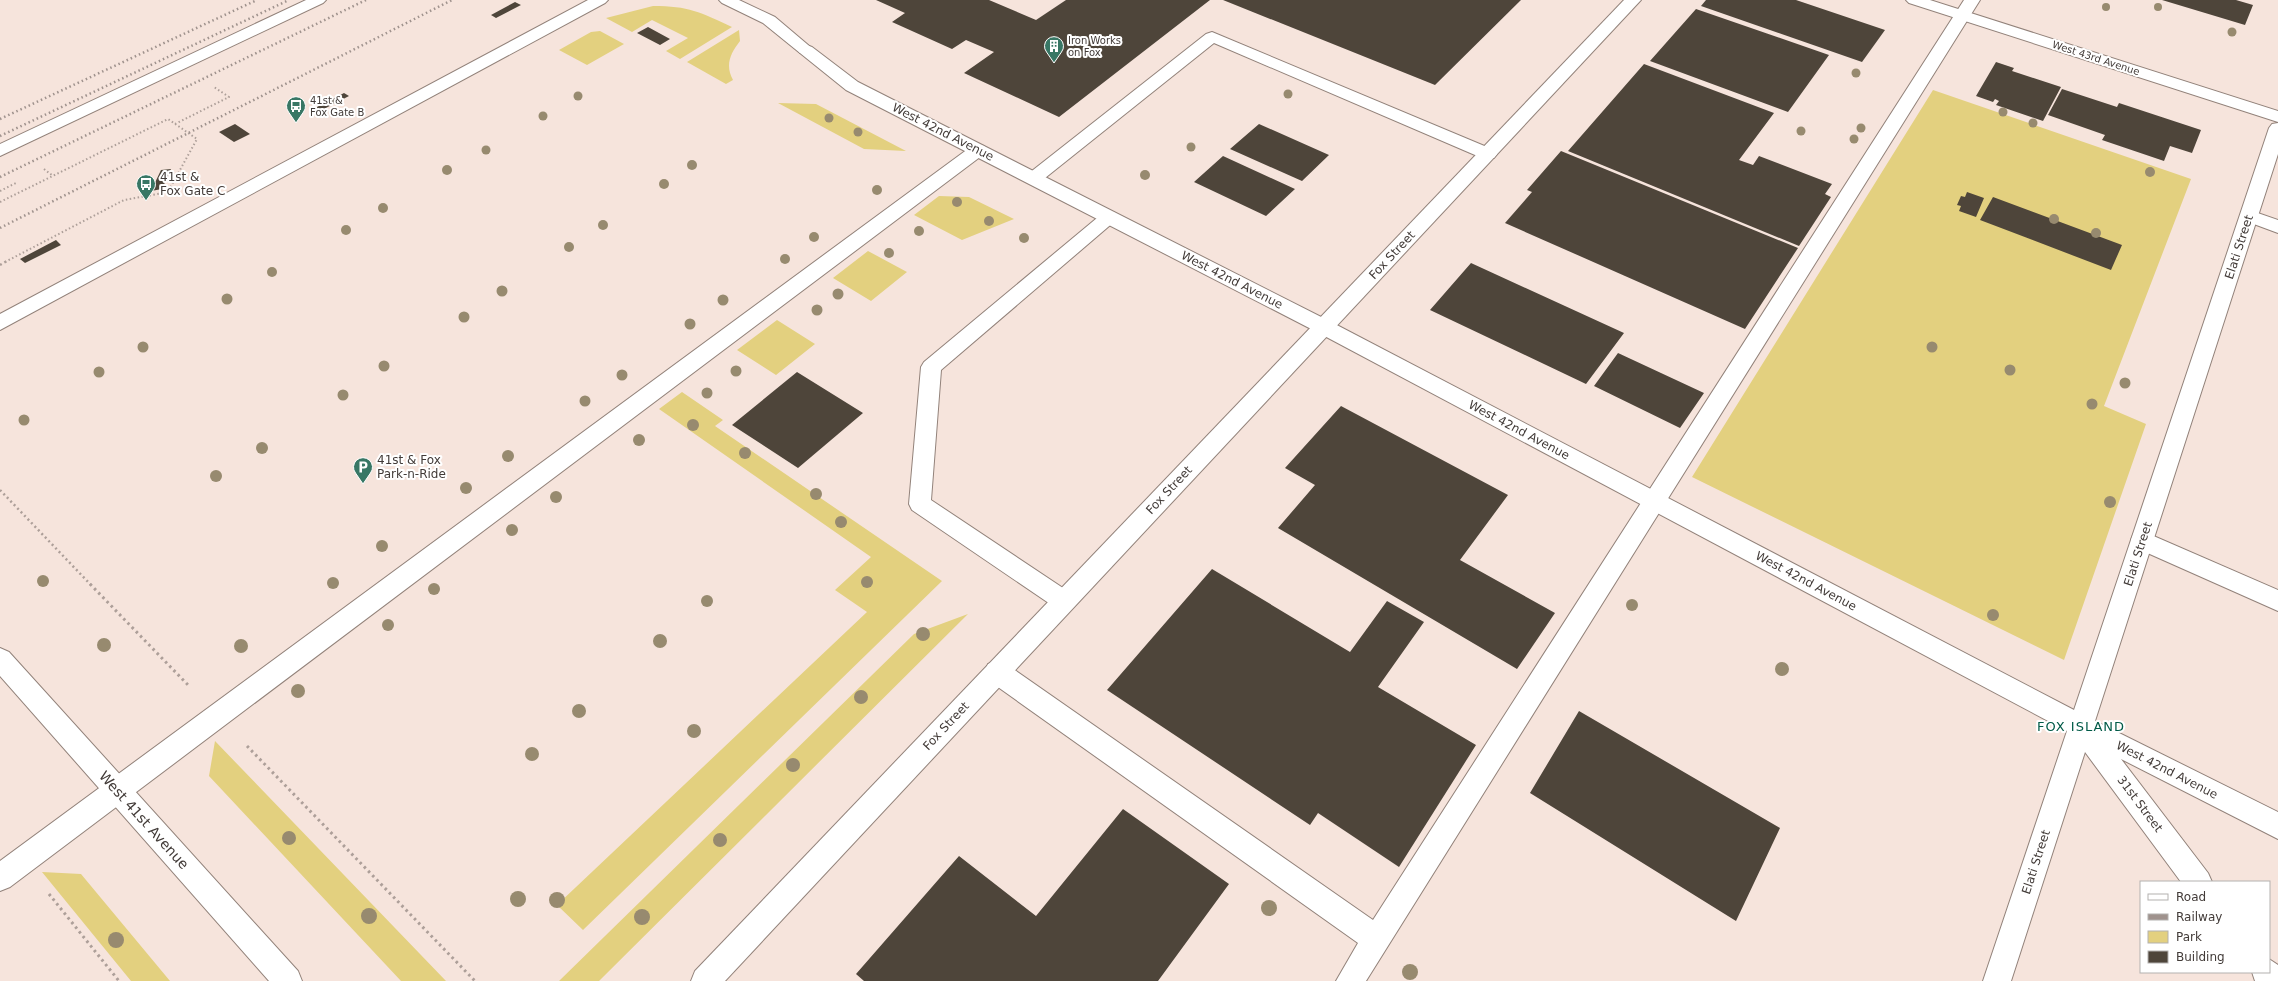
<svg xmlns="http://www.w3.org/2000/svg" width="2278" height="981" viewBox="0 0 2278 981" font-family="'DejaVu Sans',sans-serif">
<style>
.green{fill:#e3d07f}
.building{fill:#4e453a}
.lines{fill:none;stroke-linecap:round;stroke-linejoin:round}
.lane-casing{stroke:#92827a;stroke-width:2}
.street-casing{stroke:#92827a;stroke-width:2}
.secondary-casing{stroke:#92827a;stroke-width:2}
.path-far2{stroke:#ad9f99;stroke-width:2;stroke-dasharray:1.5 2.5;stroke-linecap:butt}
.path-far1{stroke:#ad9f99;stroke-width:2.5;stroke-dasharray:2 3;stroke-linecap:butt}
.path{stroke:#ad9f99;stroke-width:3;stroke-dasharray:2.5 3.5;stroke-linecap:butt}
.lane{fill:#fff;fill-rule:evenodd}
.street{fill:#fff;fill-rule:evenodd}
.secondary{fill:#fff;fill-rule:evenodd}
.rail{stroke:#9f928d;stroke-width:2.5;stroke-dasharray:1.5 3;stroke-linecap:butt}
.tree{fill:#978a6f}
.labels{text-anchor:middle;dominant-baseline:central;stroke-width:4;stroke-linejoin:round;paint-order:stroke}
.far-poi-label{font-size:10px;fill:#423b38;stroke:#fff;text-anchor:start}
.far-street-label{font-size:10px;fill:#423b38;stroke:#fff}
.street-label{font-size:12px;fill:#423b38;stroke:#fff}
.poi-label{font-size:12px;fill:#423b38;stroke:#fff;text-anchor:start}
.neighbourhood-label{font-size:13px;letter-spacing:1px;fill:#015a47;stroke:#fff}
.near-street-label{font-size:14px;fill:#423b38;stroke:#fff}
</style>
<rect width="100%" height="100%" fill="#f6e4dc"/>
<path class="green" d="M653,6C689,6 700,12 732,27L680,59L666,51L688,38L652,20L632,32L606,18Z
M739,30L740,41C730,54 725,65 733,80L726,84L687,62Z
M600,31L624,44L587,65L559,50L591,32Z
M1933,90L2191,179L2104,406L2146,424L2064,660L1692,477Z
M778,103L816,104L906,151L864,149Z
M939,196L969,197L1014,219L962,240L914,215Z
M868,251L907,272L871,301L833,278Z
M777,320L815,344L776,375L737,350Z
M682,392L723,420L715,426L942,581L583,930L557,905L867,612L835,590L871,557L659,409Z
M968,614L599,981H559L914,634Z
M215,741L446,981H401L209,776Z
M42,872L81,874L170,981H131Z"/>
<path class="building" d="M876,0H989L1036,20L1066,0H1210L1059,117L964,73L994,52L966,40L952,49L892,22L905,13Z
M1223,0H1521L1435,85Z
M1706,0H1796L1885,30L1862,62L1701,6Z
M2162,0H2236L2253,5L2245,25Z
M515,2L521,5L496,18L491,15Z
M1696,9L1829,55L1788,112L1650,61Z
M648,27L670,39L660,45L637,33Z
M1996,62L2014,68L2012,71L2061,87L2043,121L1996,105L1999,101L1995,99L1993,102L1976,96Z
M1644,64L1774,113L1739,160L1753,165L1759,156L1832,184L1825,194L1831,197L1799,246L1568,151Z
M2062,89L2117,107L2119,103L2201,130L2192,153L2170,146L2164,161L2102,140L2105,135L2048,115Z
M344,93L349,96L320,111L315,108Z
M235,124L250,134L234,142L219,132Z
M1259,124L1329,155L1302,181L1230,149Z
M1561,151L1798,248L1745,329L1505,223L1532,192L1527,190Z
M1223,156L1295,189L1266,216L1194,182Z
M171,169L162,189L151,191L161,170Z
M1967,192L1984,198L1976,217L1959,211L1961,206L1957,205L1961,196L1965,197Z
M1993,197L2122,245L2111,270L1980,220Z
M56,240L61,245L25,263L20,259Z
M1471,263L1624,333L1586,384L1430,310Z
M1618,353L1704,393L1680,428L1594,386Z
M797,372L863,413L798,468L732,425Z
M1341,406L1508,495L1460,560L1555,613L1517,669L1278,528L1315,485L1285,468Z
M1212,569L1350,652L1387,601L1424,622L1378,687L1476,745L1399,867L1318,813L1310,825L1107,690Z
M1579,711L1780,828L1736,921L1530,793Z
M1123,809L1229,884L1158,981H864L856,974L959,856L1036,916Z"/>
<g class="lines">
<g class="lane-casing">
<path id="lane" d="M306,0H326L323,3L0,156V144Z
M588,0H608L605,3L0,330V314Z
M719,0H739L775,17L814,50L812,53H800L763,23L722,3Z
M1964,0H1980L1366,981H1336L1358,943L988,680L985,672L988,664L997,661L1006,664L1373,920Z
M1212,32L1494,150L1497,154L1494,158H1482L1214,43L1040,182L1034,184L1028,182L1025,178L1028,174L1206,34Z
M978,145L984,146L987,150L984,154L10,887L0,891V861L972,146Z
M2249,210L2278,220V233L2243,220L2240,216L2243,212Z
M1109,211L1115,213L1118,217L1115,221L941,370L931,500L1072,594L1076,601L1072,608L1064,611L1056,608L912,510L909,504L921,367L924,362L1103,213Z
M2142,531L2278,590V611L2134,547L2131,540L2134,533Z"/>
</g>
<g class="street-casing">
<path id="street" d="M1906,0H1930L2278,111V122L1909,3Z
M806,45L812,47L858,82L1331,322L2074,710L2269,128L2272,124L2278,123V154L2095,721L2278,812V839L2121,759L2208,873L2212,882H2181L2085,752L2011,981H1983L2067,731L1317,332L846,90L800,53L798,50L800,47Z
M0,648L9,652L298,971L302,981H269L0,676Z
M2269,959L2278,965V981H2255L2252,972H2269Z"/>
</g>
<g class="secondary-casing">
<path id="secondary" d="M1624,0H1641L725,981H691L695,971Z"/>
</g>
<path class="path-far2" d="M175,124L229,97L214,87
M44,169L53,176
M0,191L16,183
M0,202L168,119L197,139L169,190
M5,262L124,200L163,193"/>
<path class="path-far1" d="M0,265L7,261
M0,490L91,585"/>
<path class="path" d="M90,584L189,686
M247,746L475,981
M49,894L119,981"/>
<use href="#lane" class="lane"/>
<use href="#street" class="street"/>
<use href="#secondary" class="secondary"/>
<path class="rail" d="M0,119L257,0
M0,136L289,0
M0,177L366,0
M0,228L452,0"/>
</g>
<g class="tree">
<circle cx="2106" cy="7" r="4"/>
<circle cx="2158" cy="7" r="4"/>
<circle cx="2232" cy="32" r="4.5"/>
<circle cx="1856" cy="73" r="4.5"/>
<circle cx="1288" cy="94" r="4.5"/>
<circle cx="578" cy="96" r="4.5"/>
<circle cx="2003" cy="112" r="4.5"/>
<circle cx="543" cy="116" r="4.5"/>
<circle cx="829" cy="118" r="4.5"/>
<circle cx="2033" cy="123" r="4.5"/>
<circle cx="1861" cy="128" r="4.5"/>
<circle cx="1801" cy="131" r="4.5"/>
<circle cx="858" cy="132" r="4.5"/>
<circle cx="1854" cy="139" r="4.5"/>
<circle cx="1191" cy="147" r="4.5"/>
<circle cx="486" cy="150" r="4.5"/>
<circle cx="692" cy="165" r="5"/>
<circle cx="447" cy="170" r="5"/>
<circle cx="2150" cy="172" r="5"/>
<circle cx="1145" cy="175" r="5"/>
<circle cx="664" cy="184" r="5"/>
<circle cx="877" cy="190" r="5"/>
<circle cx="957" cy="202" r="5"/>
<circle cx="383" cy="208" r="5"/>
<circle cx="2054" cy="219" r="5"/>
<circle cx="989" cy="221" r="5"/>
<circle cx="603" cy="225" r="5"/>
<circle cx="346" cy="230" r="5"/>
<circle cx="919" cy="231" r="5"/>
<circle cx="2096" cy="233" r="5"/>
<circle cx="814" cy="237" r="5"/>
<circle cx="1024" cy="238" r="5"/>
<circle cx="569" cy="247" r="5"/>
<circle cx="889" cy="253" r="5"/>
<circle cx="785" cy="259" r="5"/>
<circle cx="272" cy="272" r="5"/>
<circle cx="502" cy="291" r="5.5"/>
<circle cx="838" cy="294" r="5.5"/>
<circle cx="227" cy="299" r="5.5"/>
<circle cx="723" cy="300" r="5.5"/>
<circle cx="817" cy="310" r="5.5"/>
<circle cx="464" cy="317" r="5.5"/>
<circle cx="690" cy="324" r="5.5"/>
<circle cx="143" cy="347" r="5.5"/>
<circle cx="1932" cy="347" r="5.5"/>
<circle cx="384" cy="366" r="5.5"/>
<circle cx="2010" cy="370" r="5.5"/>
<circle cx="736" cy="371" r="5.5"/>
<circle cx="99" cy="372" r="5.5"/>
<circle cx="622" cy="375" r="5.5"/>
<circle cx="2125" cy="383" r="5.5"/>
<circle cx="707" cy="393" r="5.5"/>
<circle cx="343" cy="395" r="5.5"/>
<circle cx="585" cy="401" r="5.5"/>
<circle cx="2092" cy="404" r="5.5"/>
<circle cx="24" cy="420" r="5.5"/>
<circle cx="693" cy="425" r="6"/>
<circle cx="639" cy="440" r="6"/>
<circle cx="262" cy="448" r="6"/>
<circle cx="745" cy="453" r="6"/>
<circle cx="508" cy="456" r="6"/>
<circle cx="216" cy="476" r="6"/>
<circle cx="466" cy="488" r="6"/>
<circle cx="816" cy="494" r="6"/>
<circle cx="556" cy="497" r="6"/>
<circle cx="2110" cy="502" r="6"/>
<circle cx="841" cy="522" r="6"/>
<circle cx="512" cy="530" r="6"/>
<circle cx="382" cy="546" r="6"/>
<circle cx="43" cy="581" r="6"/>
<circle cx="867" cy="582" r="6"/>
<circle cx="333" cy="583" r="6"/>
<circle cx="434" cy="589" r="6"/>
<circle cx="707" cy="601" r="6"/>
<circle cx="1632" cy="605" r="6"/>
<circle cx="1993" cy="615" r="6"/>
<circle cx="388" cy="625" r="6"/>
<circle cx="923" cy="634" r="7"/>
<circle cx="660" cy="641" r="7"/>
<circle cx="104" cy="645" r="7"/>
<circle cx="241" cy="646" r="7"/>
<circle cx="1782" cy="669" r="7"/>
<circle cx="298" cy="691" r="7"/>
<circle cx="861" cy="697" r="7"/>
<circle cx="579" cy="711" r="7"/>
<circle cx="694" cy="731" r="7"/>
<circle cx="532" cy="754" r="7"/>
<circle cx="793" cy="765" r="7"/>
<circle cx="289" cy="838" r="7"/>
<circle cx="720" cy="840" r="7"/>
<circle cx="518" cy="899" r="8"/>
<circle cx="557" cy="900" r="8"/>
<circle cx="1269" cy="908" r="8"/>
<circle cx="369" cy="916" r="8"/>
<circle cx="642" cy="917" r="8"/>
<circle cx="116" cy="940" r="8"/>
<circle cx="1410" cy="972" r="8"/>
</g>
<defs>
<g id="building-pin" transform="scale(1)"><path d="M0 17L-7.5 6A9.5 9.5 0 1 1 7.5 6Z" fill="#387765" stroke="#fff"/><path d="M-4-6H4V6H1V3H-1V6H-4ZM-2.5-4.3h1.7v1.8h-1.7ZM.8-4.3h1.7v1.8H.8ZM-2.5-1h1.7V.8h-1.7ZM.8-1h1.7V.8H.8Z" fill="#fff"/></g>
<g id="bus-pin" transform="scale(1)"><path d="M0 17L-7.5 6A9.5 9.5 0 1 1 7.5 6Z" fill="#387765" stroke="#fff"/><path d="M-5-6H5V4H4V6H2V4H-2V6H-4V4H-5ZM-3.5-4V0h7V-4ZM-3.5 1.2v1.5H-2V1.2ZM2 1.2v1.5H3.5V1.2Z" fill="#fff"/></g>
<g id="parking-pin" transform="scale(1)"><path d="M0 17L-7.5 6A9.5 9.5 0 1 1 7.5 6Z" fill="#387765" stroke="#fff"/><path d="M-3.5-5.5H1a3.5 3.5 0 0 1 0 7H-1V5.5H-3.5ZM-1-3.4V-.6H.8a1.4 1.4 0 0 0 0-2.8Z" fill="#fff"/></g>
</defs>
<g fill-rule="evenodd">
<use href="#building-pin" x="1054" y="46"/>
<use href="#bus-pin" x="296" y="106"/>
<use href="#bus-pin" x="146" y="184"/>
<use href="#parking-pin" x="363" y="467"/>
</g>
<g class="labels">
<g class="far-poi-label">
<text x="1068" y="40">Iron Works<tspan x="1068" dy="12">on Fox</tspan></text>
<text x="310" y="100">41st &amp;<tspan x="310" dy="12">Fox Gate B</tspan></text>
</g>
<g class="far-street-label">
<text transform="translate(2096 58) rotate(18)">West 43rd Avenue</text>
</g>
<g class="street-label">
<text transform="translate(943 132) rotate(27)">West 42nd Avenue</text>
<text transform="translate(2239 247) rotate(-72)">Elati Street</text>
<text transform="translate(1392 255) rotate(-47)">Fox Street</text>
<text transform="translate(1232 280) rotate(27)">West 42nd Avenue</text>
<text transform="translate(1519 430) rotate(28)">West 42nd Avenue</text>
<text transform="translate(1169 490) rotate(-47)">Fox Street</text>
<text transform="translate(2138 554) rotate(-72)">Elati Street</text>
<text transform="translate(1806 581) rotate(28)">West 42nd Avenue</text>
<text transform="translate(946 726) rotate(-47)">Fox Street</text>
<text transform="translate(2167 770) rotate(27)">West 42nd Avenue</text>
<text transform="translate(2140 804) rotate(53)">31st Street</text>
<text transform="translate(2036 862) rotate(-72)">Elati Street</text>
</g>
<g class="poi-label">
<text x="160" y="177">41st &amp;<tspan x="160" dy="14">Fox Gate C</tspan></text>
<text x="377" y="460">41st &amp; Fox<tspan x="377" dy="14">Park-n-Ride</tspan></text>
</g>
<g class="neighbourhood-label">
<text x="2081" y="726">FOX ISLAND</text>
</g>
<g class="near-street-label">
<text transform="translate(144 820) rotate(48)">West 41st Avenue</text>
</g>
</g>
<rect x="2140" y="881" width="130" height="92" fill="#ffffff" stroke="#b3b1af"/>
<rect x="2148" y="894" width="20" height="6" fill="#ffffff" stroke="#b3b1af"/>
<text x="2176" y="901" font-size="12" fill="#423b38">Road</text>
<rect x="2148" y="914" width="20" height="6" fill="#9f928d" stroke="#b3b1af"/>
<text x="2176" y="921" font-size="12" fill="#423b38">Railway</text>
<rect x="2148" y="931" width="20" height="12" fill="#e3d07f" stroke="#b3b1af"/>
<text x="2176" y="941" font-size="12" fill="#423b38">Park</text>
<rect x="2148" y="951" width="20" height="12" fill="#4e453a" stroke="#b3b1af"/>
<text x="2176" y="961" font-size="12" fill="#423b38">Building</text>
</svg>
